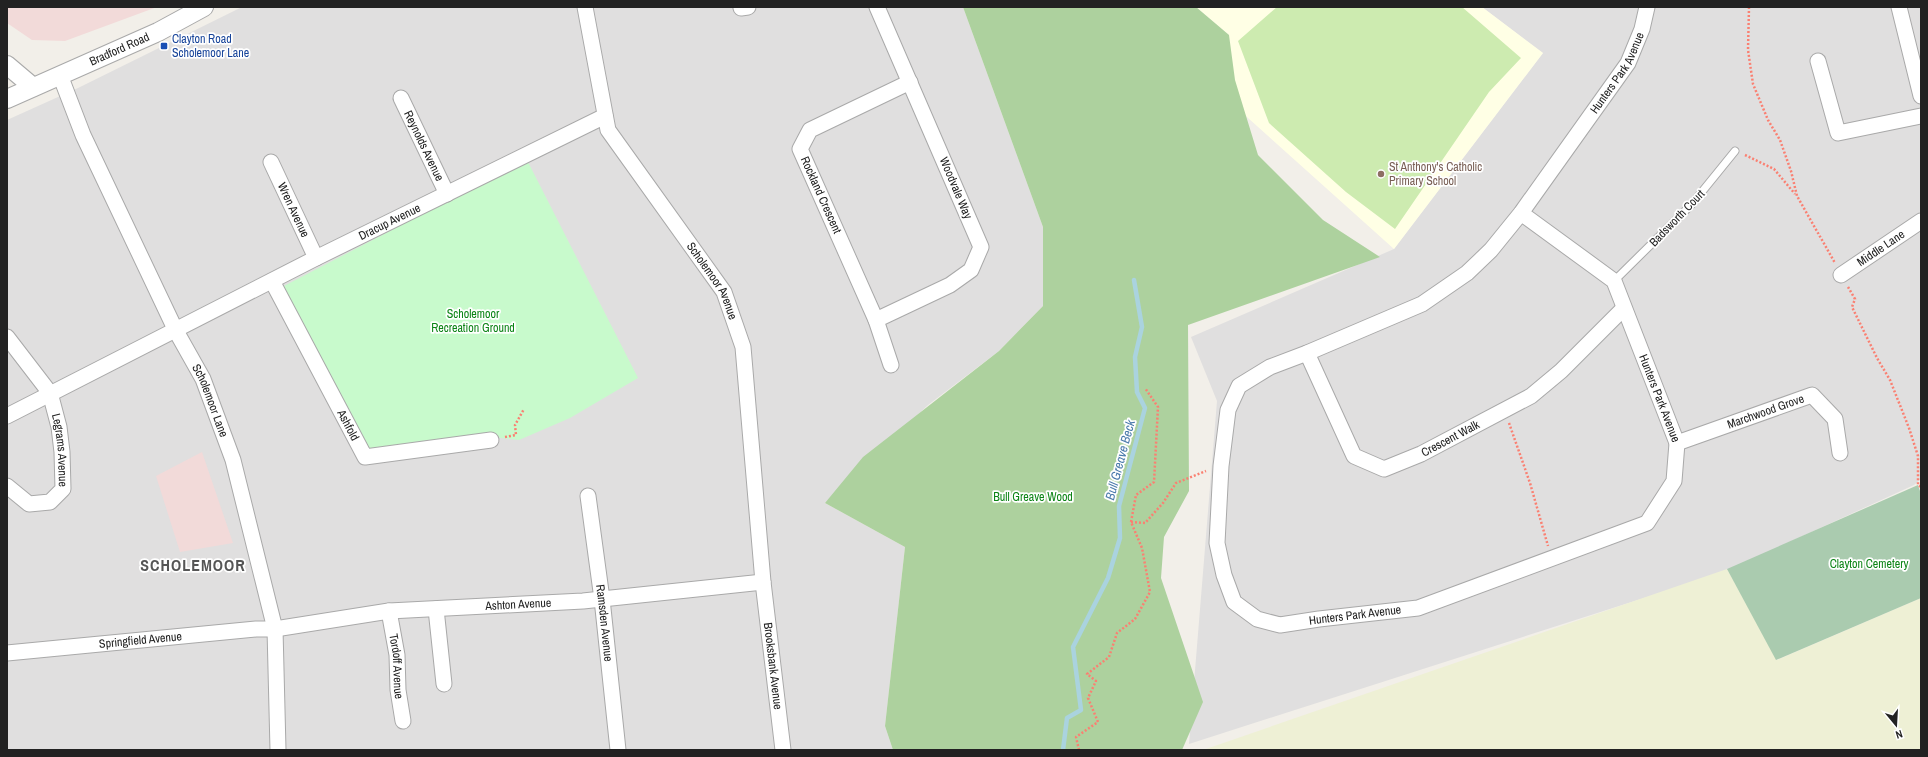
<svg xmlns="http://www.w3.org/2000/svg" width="1928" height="757" viewBox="0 0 1928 757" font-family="'Archivo Narrow',sans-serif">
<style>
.residential{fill:#e0dfdf}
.commercial{fill:#f2dad9}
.education{fill:#ffffe5}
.farmland{fill:#eef0d5}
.grass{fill:#cdebb0}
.forest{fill:#add19e}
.cemetery{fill:#aacbaf}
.park{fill:#c8facc}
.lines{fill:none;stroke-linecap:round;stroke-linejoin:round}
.stream{stroke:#aad3df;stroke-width:4.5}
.service-casing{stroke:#a9a9a9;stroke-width:9}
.minor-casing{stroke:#a9a9a9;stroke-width:17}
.tertiary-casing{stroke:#a9a9a9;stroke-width:20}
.path{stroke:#fa8072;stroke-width:2.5;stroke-dasharray:2 2;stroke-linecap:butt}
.service{stroke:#fff;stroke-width:7}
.minor{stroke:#fff;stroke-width:15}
.tertiary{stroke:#fff;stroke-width:18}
.transit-dot{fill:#1a4fb4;stroke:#fff;stroke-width:1.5}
.education-dot{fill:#8d6e63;stroke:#fff;stroke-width:1.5}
.labels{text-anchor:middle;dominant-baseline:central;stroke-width:3.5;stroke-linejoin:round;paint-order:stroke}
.transit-label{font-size:12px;fill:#164399;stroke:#fff;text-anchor:start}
.street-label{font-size:12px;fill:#222;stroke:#fff}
.education-label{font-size:12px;fill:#785e54;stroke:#fff;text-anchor:start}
.park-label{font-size:12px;fill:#0c8416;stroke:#fff}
.water-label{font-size:13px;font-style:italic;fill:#4a7aab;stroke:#fff}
.district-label{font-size:16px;font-weight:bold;letter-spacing:1px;fill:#555;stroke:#fff}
</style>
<rect width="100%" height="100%" fill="#f2efe9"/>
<path class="residential" d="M242,7H963L1043,227V306L999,351L928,405L825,503L905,547L885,726L893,750H7V120L78,88Z
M1482,7H1921V479L1914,485L1722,573L1189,744L1217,401L1191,337L1394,249L1543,53Z"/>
<path class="commercial" d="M7,7H157L65,41L32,40L7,23Z
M202,452L233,543L180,552L156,476Z"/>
<path class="education" d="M1196,7H1482L1543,53L1394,249L1228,100L1229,35Z"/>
<path class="farmland" d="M1727,569L1777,660L1921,598V750H1203Z"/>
<path class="grass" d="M1277,7H1462L1521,58L1489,92L1395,229L1346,192L1269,123L1238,41Z"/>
<path class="forest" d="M963,7H1196L1229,35L1235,80L1258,155L1323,220L1380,257L1188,325L1189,491L1164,537L1161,578L1203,702L1182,750H893L885,726L905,547L825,503L863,457L999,351L1043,306V227Z"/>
<path class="cemetery" d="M1918,485L1921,494V598L1776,660L1727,569Z"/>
<path class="park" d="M528,162L638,378L570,418L519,440L493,437L366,453L280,288L448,201Z"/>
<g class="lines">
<path class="stream" d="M1063,750L1067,718L1081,710L1073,647L1108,578L1120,538L1119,506L1145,408L1137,392L1135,357L1142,327L1134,280"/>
<g class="service-casing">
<path id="service" d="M1614,281L1692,204L1735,151"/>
</g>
<g class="minor-casing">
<g id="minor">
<path id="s1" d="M585,7L608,130L724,292L743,347L763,582L783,750"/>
<path d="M1899,7L1921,96"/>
<path d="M741,8L748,7"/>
<path d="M1818,61L1838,133L1921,116"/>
<path id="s2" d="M60,75L83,135L176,331L203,379L233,460L275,629L278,750"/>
<path id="s3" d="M401,98L447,194"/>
<path id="s4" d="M271,162L316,258"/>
<path id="s5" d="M1521,213L1614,281L1677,443L1674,481L1647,523L1418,608L1319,619L1280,625L1257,619L1234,602L1224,575L1217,543L1221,466L1228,410L1239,386L1270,367L1307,353L1422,304L1467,273L1491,250L1521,213L1628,63L1642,29L1647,7"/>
<path id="s6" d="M1841,275L1921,221"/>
<path id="s7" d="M272,281L365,457L491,440"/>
<path d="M876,320L950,285L971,270L981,247L877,7"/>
<path id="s8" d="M7,337L50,393L59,427L62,452L63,489L50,502L29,504L7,486"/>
<path id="s9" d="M1307,353L1354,456L1384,469L1421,454L1531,396L1561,371L1624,308"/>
<path d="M891,365L876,320L800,149L810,130L910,82"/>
<path id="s10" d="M7,416L316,258L605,116"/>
<path id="s11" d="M1677,443L1812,395L1835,419L1840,453"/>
<path id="s12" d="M588,496L602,599L618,750"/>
<path d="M436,609L444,684"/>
<path id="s13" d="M389,611L397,655L398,690L403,721"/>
<path id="s14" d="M7,653L256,629H275L389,611L583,601L763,582"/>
</g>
</g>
<g class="tertiary-casing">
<g id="tertiary">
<path d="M7,65L33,87"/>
<path id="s15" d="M7,99L158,32L204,7"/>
</g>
</g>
<path class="path" d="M1749,7L1748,50L1753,84L1768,120L1780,140L1791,171L1797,196L1835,263
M1745,155L1774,169L1795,194
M1848,287L1855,299L1852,307L1877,358L1890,380L1909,428L1918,456V485L1921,487
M1509,423L1530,483L1548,546
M505,437L516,435L515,425L524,409
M1131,522L1145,523L1163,503L1176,483L1206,471
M1079,750L1076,737L1098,722L1088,698L1096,681L1087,674L1109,657L1117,633L1135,619L1150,592L1142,548L1131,522L1136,495L1154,482L1158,407L1145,388"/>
<use href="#service" class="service"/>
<use href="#minor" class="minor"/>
<use href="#tertiary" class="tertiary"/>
</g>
<rect class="transit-dot" x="160" y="42" width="8" height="8" rx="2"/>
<circle class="education-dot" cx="1381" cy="174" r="4"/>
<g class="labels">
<g class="transit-label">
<text x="172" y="39">Clayton Road<tspan x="172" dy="14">Scholemoor Lane</tspan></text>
</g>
<g class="street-label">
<text stroke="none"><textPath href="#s15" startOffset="123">Bradford Road</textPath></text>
<text stroke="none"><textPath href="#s5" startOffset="1541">Hunters Park Avenue</textPath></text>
<text stroke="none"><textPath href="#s3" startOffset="53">Reynolds Avenue</textPath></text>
<text transform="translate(956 188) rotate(67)">Woodvale Way</text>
<text transform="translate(821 195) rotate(66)">Rockland Crescent</text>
<text stroke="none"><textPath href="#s4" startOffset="53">Wren Avenue</textPath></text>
<text transform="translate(1677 218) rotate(-46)">Badsworth Court</text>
<text stroke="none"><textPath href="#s10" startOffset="429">Dracup Avenue</textPath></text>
<text stroke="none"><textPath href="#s6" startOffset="48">Middle Lane</textPath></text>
<text stroke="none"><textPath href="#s1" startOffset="309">Scholemoor Avenue</textPath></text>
<text stroke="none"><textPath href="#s5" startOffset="241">Hunters Park Avenue</textPath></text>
<text stroke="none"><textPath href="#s2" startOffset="359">Scholemoor Lane</textPath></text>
<text stroke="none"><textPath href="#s11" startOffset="94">Marchwood Grove</textPath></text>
<text stroke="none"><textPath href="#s7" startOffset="163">Ashfold</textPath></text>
<text stroke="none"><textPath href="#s9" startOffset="219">Crescent Walk</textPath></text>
<text stroke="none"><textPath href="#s8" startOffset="129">Legrams Avenue</textPath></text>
<text stroke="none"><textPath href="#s14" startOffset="514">Ashton Avenue</textPath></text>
<text transform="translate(1355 615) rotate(-7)">Hunters Park Avenue</text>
<text stroke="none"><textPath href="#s12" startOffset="128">Ramsden Avenue</textPath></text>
<text stroke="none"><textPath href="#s14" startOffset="134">Springfield Avenue</textPath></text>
<text stroke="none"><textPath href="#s13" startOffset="56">Tordoff Avenue</textPath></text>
<text stroke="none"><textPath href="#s1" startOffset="703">Brooksbank Avenue</textPath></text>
</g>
<g class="education-label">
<text x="1389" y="167">St Anthony's Catholic<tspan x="1389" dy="14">Primary School</tspan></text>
</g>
<g class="park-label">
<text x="473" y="314">Scholemoor<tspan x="473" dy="14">Recreation Ground</tspan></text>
<text x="1033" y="497">Bull Greave Wood</text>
<text x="1869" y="564">Clayton Cemetery</text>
</g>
<g class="water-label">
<text transform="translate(1120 460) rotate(-75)">Bull Greave Beck</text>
</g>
<g class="district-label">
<text x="193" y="565">SCHOLEMOOR</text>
</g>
</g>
<rect width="1928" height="757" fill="none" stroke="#222222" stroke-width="16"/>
<g transform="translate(1896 725) rotate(162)" stroke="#ffffff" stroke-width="3" paint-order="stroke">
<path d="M0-3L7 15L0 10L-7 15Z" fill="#222222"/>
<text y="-6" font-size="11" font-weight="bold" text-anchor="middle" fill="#222222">N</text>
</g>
</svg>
